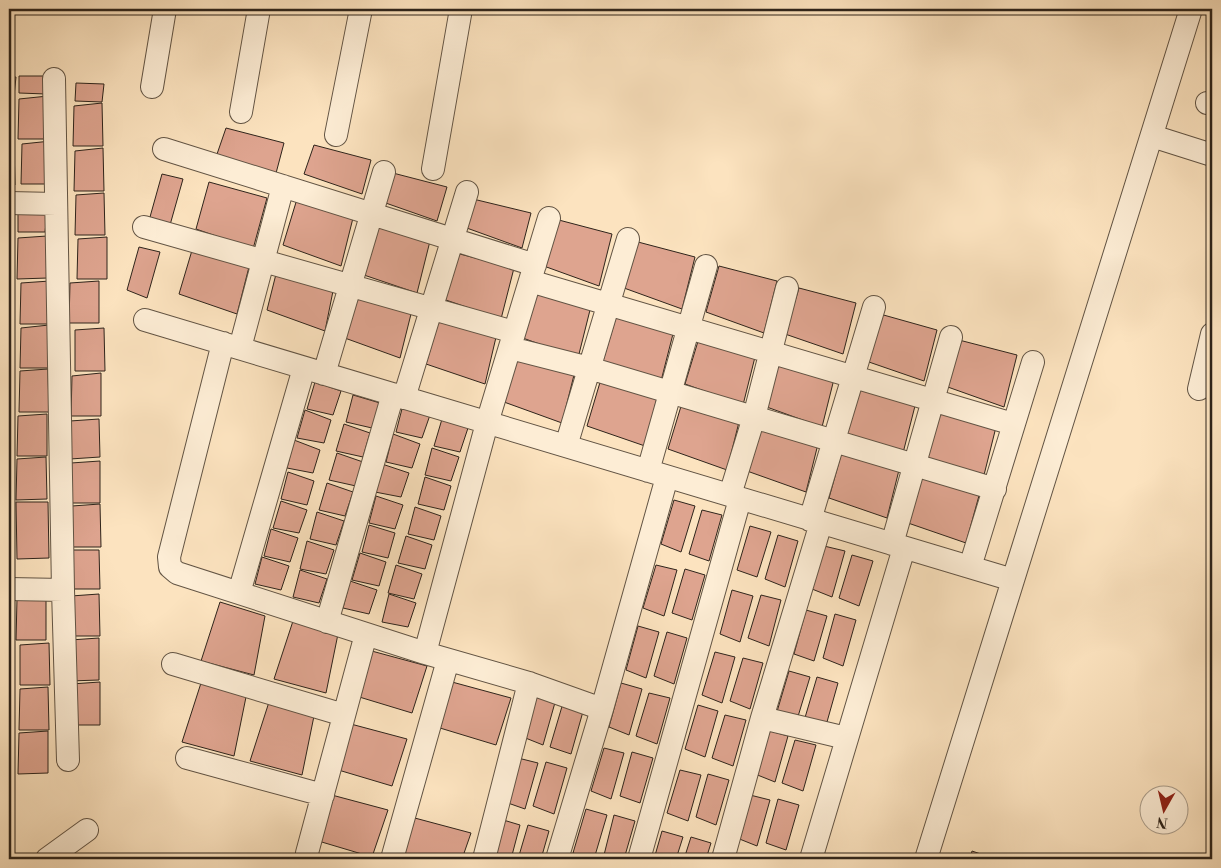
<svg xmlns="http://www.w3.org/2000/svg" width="1221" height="868" viewBox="0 0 1221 868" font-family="'Libre Bodoni',serif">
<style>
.building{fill:#dea48f;stroke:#2e241b}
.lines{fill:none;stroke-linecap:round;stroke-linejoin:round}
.minor-casing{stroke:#625444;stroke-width:24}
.minor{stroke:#fdedd5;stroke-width:22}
</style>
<rect width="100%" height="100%" fill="#fce3bf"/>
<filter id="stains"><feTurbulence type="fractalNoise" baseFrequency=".004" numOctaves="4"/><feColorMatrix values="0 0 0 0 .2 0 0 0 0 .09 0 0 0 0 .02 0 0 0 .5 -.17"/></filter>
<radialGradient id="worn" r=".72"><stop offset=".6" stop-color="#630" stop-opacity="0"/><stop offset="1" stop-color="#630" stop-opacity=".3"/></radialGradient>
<path class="building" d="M19,76H48L46,94L19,93Z
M9,77H16L14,96L9,95Z
M76,83L104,84L102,102L75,101Z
M48,96V139H18L19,99Z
M9,99H11V140H9Z
M102,103L103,146H73L74,106Z
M226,128L284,143L275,177L216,157Z
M51,141V184H21L22,144Z
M9,145H14L15,185H9Z
M314,145L371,160L362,194L304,174Z
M103,148L104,191H74L75,151Z
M389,172L447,187L437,221L380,201Z
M162,174L183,179L170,225L150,217Z
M209,182L267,198L253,249L196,229Z
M104,193L105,235H75L76,195Z
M297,199L354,214L341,266L283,245Z
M473,199L531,213L522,248L464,227Z
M18,214H47L45,232H18Z
M555,219L612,234L599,286L541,265Z
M372,226L430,241L417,293L358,273Z
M47,236L48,278L17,279L18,238Z
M107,237V279H77L78,239Z
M9,239H10L11,279H9Z
M638,242L695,257L682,309L624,288Z
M139,247L160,252L147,298L127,290Z
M193,247L250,263L237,314L179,294Z
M456,253L514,268L501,319L443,299Z
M719,266L777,281L764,333L706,312Z
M277,270L334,286L325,331L267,310Z
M50,281V324H20L21,283Z
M99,281V323H69L70,283Z
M9,284H13L14,325H9Z
M799,288L856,303L843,354L785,334Z
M356,291L413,306L400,358L342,337Z
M534,291L591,306L578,358L520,337Z
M617,314L674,330L661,381L603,361Z
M880,314L937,330L924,381L866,361Z
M440,317L497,333L485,384L426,364Z
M49,325L50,368H20L21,328Z
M9,328H13V369H9Z
M104,328L105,371H75V330Z
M699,338L756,353L743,405L685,384Z
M959,340L1017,355L1004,407L945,386Z
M517,356L575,371L562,423L504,402Z
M778,360L835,375L822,427L764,406Z
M48,369L49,412H19L20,371Z
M9,372H12V413H9Z
M101,373V416H71L72,376Z
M601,379L658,394L645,446L587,426Z
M315,382L341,391L333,415L307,409Z
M859,386L916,402L903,453L845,433Z
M353,395L380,403L372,428L346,422Z
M682,403L740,418L727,470L668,449Z
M403,405L430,415L422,438L396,432Z
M305,410L331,420L324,443L297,438Z
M938,412L996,427L983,479L925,458Z
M47,414V456H17L18,416Z
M99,419L100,457L70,459V421Z
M442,419L468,428L460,452L434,446Z
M344,424L370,433L363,457L336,451Z
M761,425L819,440L806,492L747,471Z
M393,434L420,444L412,468L386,462Z
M294,440L320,450L313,473L287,468Z
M432,448L459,457L451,481L425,475Z
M842,451L900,466L887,518L829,498Z
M337,453L363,462L356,486L329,480Z
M46,457L47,499L16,500L17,459Z
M100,461V503H70L71,463Z
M382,464L409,473L401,497L375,492Z
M288,472L314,481L307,505L281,499Z
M425,477L451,486L444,510L418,504Z
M922,477L980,492L966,543L908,523Z
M327,483L353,492L345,516L319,510Z
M376,496L403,505L395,529L369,523Z
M674,500L695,506L681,552L661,544Z
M281,501L307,510L299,533L273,528Z
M9,502H11L13,560H9Z
M16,502H48L49,558L17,559Z
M100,504L101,547H71L72,506Z
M415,507L441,516L434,540L408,534Z
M702,510L722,515L709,561L689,554Z
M317,512L344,521L336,545L310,539Z
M369,525L395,533L388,558L362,552Z
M750,526L771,532L757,577L737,570Z
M271,529L298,538L290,562L264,556Z
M778,535L798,541L785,587L765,579Z
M406,536L432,545L425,569L398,563Z
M307,541L334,550L326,574L300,569Z
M824,546L845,551L832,597L812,589Z
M70,550H99L100,589H70Z
M360,553L386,562L379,586L352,580Z
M852,555L873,561L859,606L839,598Z
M262,557L289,566L281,590L255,584Z
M396,565L422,574L414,599L388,593Z
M656,565L677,570L664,616L643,608Z
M685,569L705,575L692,620L672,613Z
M300,570L327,579L319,603L293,597Z
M350,581L377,590L369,614L343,608Z
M732,590L753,596L740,642L720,634Z
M99,594L100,636H70L71,596Z
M389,594L416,603L408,627L382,622Z
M761,595L781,600L769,646L748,638Z
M46,597V640H16L17,599Z
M220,602L265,616L254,675L201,661Z
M806,610L827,616L814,661L794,654Z
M835,614L856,620L843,666L823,658Z
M293,621L338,634L326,693L274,679Z
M638,626L659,632L646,678L626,670Z
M667,632L687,638L674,684L654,676Z
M99,638V680L69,681L70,640Z
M49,643L50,685H20V645Z
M9,646H12L13,686H9Z
M368,650L427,666L412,713L356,696Z
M715,652L735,657L722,703L702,695Z
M743,658L763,663L750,709L730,701Z
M789,671L810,677L796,723L776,715Z
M817,677L838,683L825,729L804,721Z
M100,682V725H70L71,684Z
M452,682L511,698L496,745L440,728Z
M201,683L246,697L234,756L182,742Z
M621,683L642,689L629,735L609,727Z
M48,687L49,730H19L20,689Z
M9,690H11L12,730H9Z
M649,693L670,698L657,744L636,736Z
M535,694L556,699L543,745L523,737Z
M269,702L314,716L302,775L250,761Z
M563,703L584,708L571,754L550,747Z
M698,705L718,711L705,757L685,749Z
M725,715L746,720L733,766L712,758Z
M347,723L407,739L392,786L335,769Z
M767,730L788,736L775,782L755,774Z
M48,731V773L18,774L19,733Z
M9,734H11V774H9Z
M795,740L816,745L803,791L782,783Z
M604,748L624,753L611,799L591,791Z
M632,752L653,758L640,803L620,796Z
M518,758L538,763L525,809L505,802Z
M546,762L567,768L554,814L533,806Z
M680,770L701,775L688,821L667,813Z
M708,774L729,780L716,825L696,817Z
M328,794L388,810L372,857L315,840Z
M750,795L770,800L757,846L737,838Z
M778,799L799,805L786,850L766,843Z
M586,809L607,815L594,859L573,853Z
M614,815L635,821L624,859H603Z
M411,817L471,833L462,859H400Z
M500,819L520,825L511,859H488Z
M528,825L549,831L541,859H518Z
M662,831L683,837L676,859H654Z
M691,837L711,843L706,859H684Z
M972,851L995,859H970Z"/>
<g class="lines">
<g class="minor-casing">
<path id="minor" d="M54,79L63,590L68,760
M152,87L165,9
M1207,103L1212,104
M241,112L259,9
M336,135L361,9
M1152,136L1212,155
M164,149L535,265
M433,169L461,9
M9,203L56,204
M144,227L514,332
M530,281L1013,424
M145,320L1013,580
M223,343L169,557L170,567L177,573L425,653L529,683L602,709
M240,348L283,186
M510,348L589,368L995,489
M324,374L384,172
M1199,389L1212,334
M404,398L467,192
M566,446L628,239
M648,471L706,266
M730,495L754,417L787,288
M810,520L874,307
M892,544L951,337
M970,567L1033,362
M9,589L63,590
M239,593L304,368
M327,622L393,394
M425,653L487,423L549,218
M173,664L344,715
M762,718L846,738
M187,758L323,795
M307,853L366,634
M47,859L87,830
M392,859L448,660
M484,859L529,683
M557,859L602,709L667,477
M639,859L740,499
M723,859L762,718L821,523
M811,859L904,548
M926,859L1191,9"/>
</g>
<use href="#minor" class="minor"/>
</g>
<rect width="1221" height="868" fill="none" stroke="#fce3bf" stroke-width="30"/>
<rect x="10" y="10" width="1201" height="848" fill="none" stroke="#2e241b" stroke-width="2.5"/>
<rect x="15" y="15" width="1191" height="838" fill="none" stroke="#2e241b"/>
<g transform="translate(1164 810) rotate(188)"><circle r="24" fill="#fdedd5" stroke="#aa9d8b"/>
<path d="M0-4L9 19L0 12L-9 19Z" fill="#8f2418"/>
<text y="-8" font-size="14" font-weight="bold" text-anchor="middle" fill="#2e241b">N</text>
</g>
<rect width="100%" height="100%" filter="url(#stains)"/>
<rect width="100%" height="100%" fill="url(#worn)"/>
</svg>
